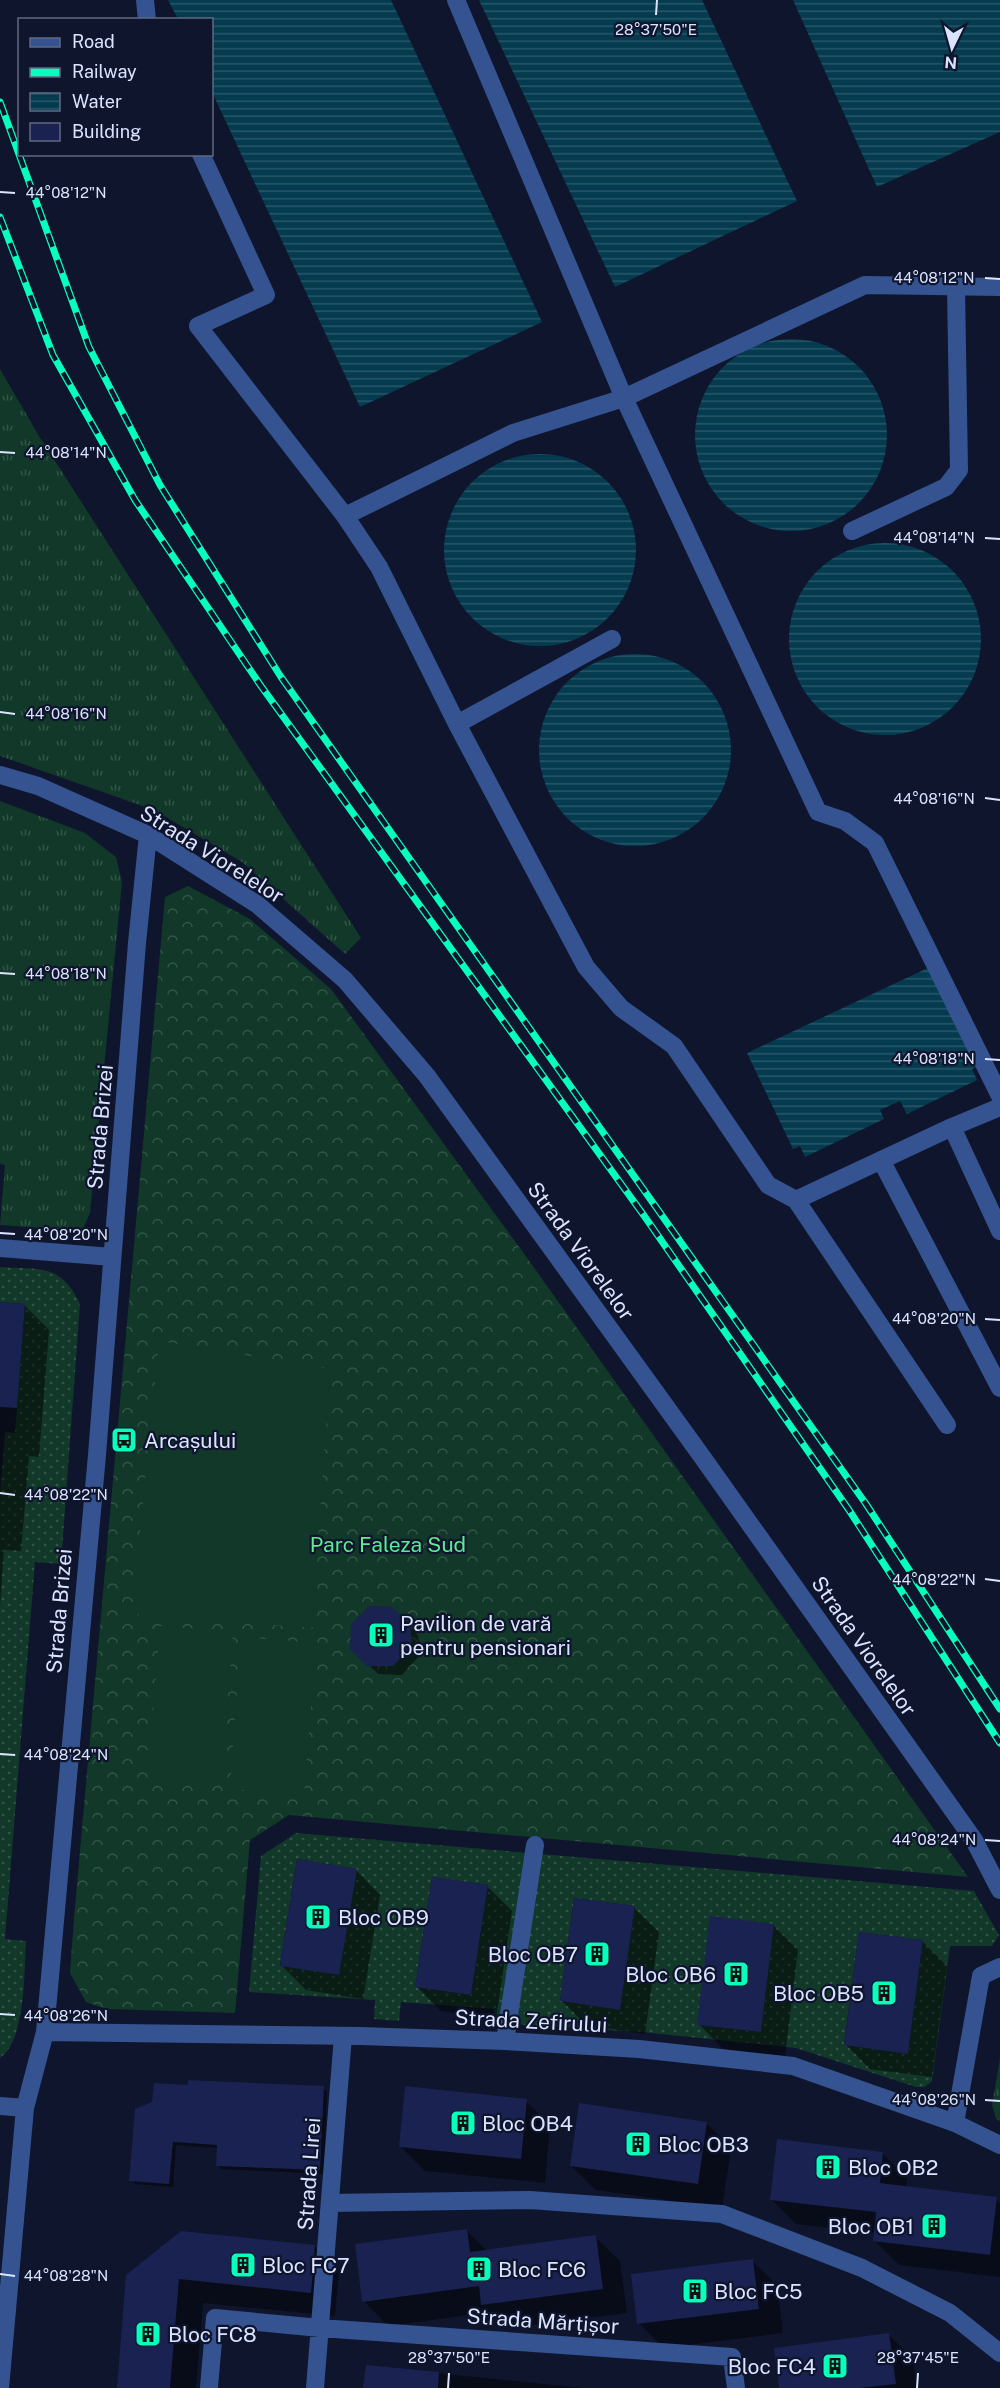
<svg xmlns="http://www.w3.org/2000/svg" width="1000" height="2388" viewBox="0 0 1000 2388" font-family="'Public Sans',sans-serif">
<style>
.grass{fill:url(#grass-tufts)}
.forest{fill:url(#forest-crowns)}
.garden{fill:url(#garden-dots);fill-rule:evenodd}
.pitch{fill:#113828}
.water{fill:url(#water-rules)}
.shadow{fill:#0007}
.building{fill:#192250}
.lines{fill:none;stroke-linecap:round;stroke-linejoin:round}
.minor{stroke:#355390;stroke-width:18}
.rail-casing{stroke:#07ffbd;stroke-width:7}
.rail{stroke:#0f152d;stroke-width:4.5;stroke-dasharray:14;stroke-linecap:butt}
.ticks{fill:none;stroke:#dbe4ff;stroke-width:2}
.labels{text-anchor:middle;dominant-baseline:central;stroke-width:4.5;stroke-linejoin:round;paint-order:stroke}
.street-label{font-size:21px;fill:#dbe4ff;stroke:#0f152d}
.poi-label{font-size:21px;fill:#dbe4ff;stroke:#0f152d;text-anchor:start}
.park-label{font-size:21px;fill:#5aec92;stroke:#0f152d}
.ticks-label{font-size:15px;text-anchor:middle;fill:#dbe4ff;stroke:#0f152d;stroke-width:4.5;stroke-linejoin:round;paint-order:stroke}
</style>
<defs>
<pattern id="grass-tufts" width="24" height="20" patternUnits="userSpaceOnUse" patternTransform="scale(1.5)"><rect width="24" height="20" fill="#113828"/><path d="M3 7l-1-3M5 7V3M7 7l1-3M15 17l-1-3M17 17v-4M19 17l1-3" fill="none" stroke="#335548"/></pattern>
<pattern id="forest-crowns" width="20" height="18" patternUnits="userSpaceOnUse" patternTransform="scale(1.5)"><rect width="20" height="18" fill="#113828"/><path d="M2 6a3 3 0 1 1 6 0M12 15a3 3 0 1 1 6 0" fill="none" stroke="#335548"/></pattern>
<pattern id="garden-dots" width="8" height="8" patternUnits="userSpaceOnUse" patternTransform="scale(1.5)"><rect width="8" height="8" fill="#113828"/><path d="M2 2h.1M6 6h.1" fill="none" stroke="#335548" stroke-width="1.8" stroke-linecap="round"/></pattern>
<pattern id="water-rules" width="6" height="5" patternUnits="userSpaceOnUse" patternTransform="scale(1.5)"><rect width="6" height="5" fill="#053b4f"/><path d="M0 2.5h6" fill="none" stroke="#295769"/></pattern>
</defs>
<rect width="100%" height="100%" fill="#0f152d"/>
<path class="grass" d="M0,369L39,436L361,938L345,954L242,862L154,810L0,756Z
M0,801L85,833L116,857L122,882L90,1213L82,1231L0,1225L5,1165L0,1164Z
M1000,2059V2121L996,2119L992,2104Z"/>
<path class="forest" d="M188,886L250,919L331,989L530,1262L968,1877L289,1815L250,1840L235,2013L106,2009L86,2002L70,1973L74,1918L165,897Z"/>
<path class="garden" d="M0,1267C40,1270 61,1263 80,1304L61,1564L35,1562L5,1939L26,1941C24,1972 26,2040 0,2058V1494L5,1432L15,1433L25,1304L0,1302Z
M296,1833L974,1891L999,1935L992,1946H950L932,2081L925,2087H916L796,2048L642,2032L493,2023L494,2009L401,2002L399,2021L374,2019L375,2000L249,1992L261,1856ZM297,1859L356,1869L339,1975L280,1965ZM432,1877L488,1885L471,1995L415,1987ZM574,1898L635,1906L620,2010L560,2001ZM774,1924L761,2032L698,2025ZM859,1932L923,1940L908,2054L844,2044Z"/>
<path class="pitch" d="M159,1341L330,1369L312,1628L132,1614Z
M160,1626L233,1632L221,1782L148,1776Z
M241,1637L316,1643L304,1795L230,1789Z"/>
<path class="water" d="M168,0H391L542,322L360,407L212,92V20L178,19Z
M479,0H702L797,201L615,287Z
M793,0H1000V132L877,187Z
M695 435a96 96 0 1 1 192 0a96 96 0 1 1-192 0Z
M444 550a96 96 0 1 1 192 0a96 96 0 1 1-192 0Z
M789 639a96 96 0 1 1 192 0a96 96 0 1 1-192 0Z
M539 750a96 96 0 1 1 192 0a96 96 0 1 1-192 0Z
M932,966L979,1066L972,1069L977,1080L907,1114L900,1101L880,1110L884,1119L805,1157L800,1146L793,1149L747,1053Z"/>
<path class="shadow" d="M0,1303L24,1305L49,1330L39,1457L29,1456L21,1551L4,1550L0,1607Z
M391,1608L418,1635L420,1655L402,1675L378,1674L352,1648Z
M356,1870L380,1895L363,1999L306,1990L281,1965Z
M487,1886L512,1911L496,2019L441,2011L417,1987Z
M634,1908L659,1932L645,2034L586,2025L562,2001Z
M773,1925L798,1950L785,2056L723,2049L699,2024Z
M923,1942L947,1966L932,2077L870,2069L845,2044Z
M323,2088L327,2092L324,2174L221,2169L217,2165L218,2148L176,2145L173,2187L135,2184L131,2180L154,2103Z
M526,2101L550,2125L545,2183L425,2171L400,2146Z
M706,2123L731,2148L722,2208L596,2190L571,2166Z
M882,2153L907,2178L906,2188L996,2199L1000,2203V2277L899,2265L874,2240L875,2233L796,2224L771,2199Z
M466,2230L487,2251L595,2237L620,2261L627,2313L507,2328L491,2312L388,2326L364,2301Z
M314,2246L339,2271L335,2316L203,2303L196,2388H118L128,2275Z
M752,2261L777,2285L783,2333L663,2348L639,2323Z
M889,2335L913,2359L917,2388H781Z
M367,2366L583,2388H365Z"/>
<path class="building" d="M0,1302L25,1304L17,1408L0,1407Z
M370,1606L392,1607L410,1624L412,1646L393,1666H367L350,1649L351,1624Z
M297,1859L357,1869L339,1975L280,1966Z
M432,1877L488,1885L471,1995L415,1987Z
M574,1898L635,1906L620,2010L560,2001Z
M710,1916L774,1924L761,2032L697,2025Z
M859,1932L923,1940L908,2054L844,2045Z
M188,2080L324,2086L320,2170L216,2166L217,2145L173,2142L169,2184L129,2181L135,2109L152,2102L154,2083L188,2085Z
M405,2086L527,2099L521,2159L399,2147Z
M579,2103L707,2122L698,2184L570,2166Z
M777,2139L883,2152L880,2183L997,2197L990,2255L873,2241L876,2212L770,2200Z
M467,2229L470,2252L596,2235L603,2289L481,2305L479,2286L362,2302L355,2244Z
M181,2231L315,2245L311,2293L179,2279L170,2388H117L126,2275Z
M753,2259L759,2309L637,2324L631,2274Z
M889,2333L896,2384L860,2388H779L774,2348Z
M366,2365L439,2372L438,2388H363Z"/>
<g class="lines">
<path class="minor" d="M145,0L147,20
M456,0L624,398L818,812L845,821L875,843L1000,1096
M201,154L266,295L198,326L345,516L379,567L457,724L586,967L621,1008L674,1046L768,1185L796,1200L947,1425
M345,516L513,433L624,398L865,285L1000,287
M852,531L946,487L959,470L956,287
M457,724L612,639
M0,775L38,786L148,835L258,905L345,980L427,1076L703,1458L974,1840L1000,1890
M1000,1107L952,1127L1000,1231
M881,1160L1000,1388
M796,1200L952,1127
M0,1248L112,1257
M45,2032L361,2036L505,2041L639,2049L793,2066L955,2123L1000,2145
M505,2041L535,1845
M0,2106L25,2108
M955,2123L981,1976L1000,1967
M330,2203L530,2200L722,2214L862,2268L950,2313L1000,2353
M209,2387L215,2318L320,2328L732,2357L736,2388
M0,2388L25,2108L45,2032L97,1455L137,943L148,835
M315,2388L343,2036"/>
<g class="rail-casing">
<path id="rail" d="M0,102L89,347L160,485L281,677L866,1504L1000,1709
M0,217L53,355L135,500L261,686L645,1217L849,1510L1000,1743"/>
</g>
<use href="#rail" class="rail"/>
</g>
<path class="ticks" d="M656,15L657,0M0,192L15,193M985,278L1000,279M0,452L15,453M985,538L1000,539M0,712L15,714M985,798L1000,800M0,973L15,974M985,1059L1000,1060M0,1233L15,1234M985,1319L1000,1320M0,1493L15,1495M985,1579L1000,1581M0,1754L15,1755M985,1840L1000,1841M0,2014L15,2015M985,2100L1000,2101M0,2274L15,2276M448,2388L449,2373M917,2388L918,2373"/>
<defs>
<g id="bus-square" transform="scale(1.35)"><rect x="-9" y="-9" width="18" height="18" rx="4" fill="#07ffbd" stroke="#0f152d"/><path d="M-5-6H5V4H4V6H2V4H-2V6H-4V4H-5ZM-3.5-4V0h7V-4ZM-3.5 1.2v1.5H-2V1.2ZM2 1.2v1.5H3.5V1.2Z" fill="#111"/></g>
<g id="building-square" transform="scale(1.35)"><rect x="-9" y="-9" width="18" height="18" rx="4" fill="#07ffbd" stroke="#0f152d"/><path d="M-4-6H4V6H1V3H-1V6H-4ZM-2.5-4.3h1.7v1.8h-1.7ZM.8-4.3h1.7v1.8H.8ZM-2.5-1h1.7V.8h-1.7ZM.8-1h1.7V.8H.8Z" fill="#111"/></g>
</defs>
<g fill-rule="evenodd">
<use href="#bus-square" x="124" y="1440"/>
<use href="#building-square" x="381" y="1635"/>
<use href="#building-square" x="318" y="1917"/>
<use href="#building-square" x="597" y="1954"/>
<use href="#building-square" x="736" y="1974"/>
<use href="#building-square" x="884" y="1993"/>
<use href="#building-square" x="463" y="2123"/>
<use href="#building-square" x="638" y="2144"/>
<use href="#building-square" x="828" y="2167"/>
<use href="#building-square" x="934" y="2226"/>
<use href="#building-square" x="243" y="2265"/>
<use href="#building-square" x="479" y="2269"/>
<use href="#building-square" x="695" y="2291"/>
<use href="#building-square" x="148" y="2334"/>
<use href="#building-square" x="835" y="2366"/>
</g>
<g class="labels">
<g class="street-label">
<text transform="translate(212 854) rotate(32)">Strada Viorelelor</text>
<text transform="translate(100 1127) rotate(-85)">Strada Brizei</text>
<text transform="translate(581 1251) rotate(54)">Strada Viorelelor</text>
<text transform="translate(59 1611) rotate(-85)">Strada Brizei</text>
<text transform="translate(864 1646) rotate(55)">Strada Viorelelor</text>
<text transform="translate(531 2021) rotate(3)">Strada Zefirului</text>
<text transform="translate(309 2174) rotate(-86)">Strada Lirei</text>
<text transform="translate(543 2321) rotate(4)">Strada Mărțișor</text>
</g>
<g class="poi-label">
<text x="144" y="1440">Arcașului</text>
<text x="400" y="1623">Pavilion de vară<tspan x="400" dy="24">pentru pensionari</tspan></text>
<text x="338" y="1917">Bloc OB9</text>
<text x="578" y="1954" text-anchor="end">Bloc OB7</text>
<text x="716" y="1974" text-anchor="end">Bloc OB6</text>
<text x="864" y="1993" text-anchor="end">Bloc OB5</text>
<text x="482" y="2123">Bloc OB4</text>
<text x="658" y="2144">Bloc OB3</text>
<text x="848" y="2167">Bloc OB2</text>
<text x="914" y="2226" text-anchor="end">Bloc OB1</text>
<text x="262" y="2265">Bloc FC7</text>
<text x="498" y="2269">Bloc FC6</text>
<text x="714" y="2291">Bloc FC5</text>
<text x="168" y="2334">Bloc FC8</text>
<text x="816" y="2366" text-anchor="end">Bloc FC4</text>
</g>
<g class="park-label">
<text x="388" y="1544">Parc Faleza Sud</text>
</g>
</g>
<g class="ticks-label">
<text x="656" y="35">28°37'50"E</text>
<text x="66" y="198">44°08'12"N</text>
<text x="934" y="283">44°08'12"N</text>
<text x="66" y="458">44°08'14"N</text>
<text x="934" y="543">44°08'14"N</text>
<text x="66" y="719">44°08'16"N</text>
<text x="934" y="804">44°08'16"N</text>
<text x="66" y="979">44°08'18"N</text>
<text x="934" y="1064">44°08'18"N</text>
<text x="66" y="1240">44°08'20"N</text>
<text x="934" y="1324">44°08'20"N</text>
<text x="66" y="1500">44°08'22"N</text>
<text x="934" y="1585">44°08'22"N</text>
<text x="66" y="1760">44°08'24"N</text>
<text x="934" y="1845">44°08'24"N</text>
<text x="66" y="2021">44°08'26"N</text>
<text x="934" y="2105">44°08'26"N</text>
<text x="66" y="2281">44°08'28"N</text>
<text x="449" y="2363">28°37'50"E</text>
<text x="918" y="2363">28°37'45"E</text>
</g>
<rect x="18" y="18" width="195" height="138" fill="#0f152d" stroke="#616881" stroke-width="1.5"/>
<rect x="30" y="38" width="30" height="9" fill="#355390" stroke="#616881" stroke-width="1.5"/>
<text x="72" y="48" font-size="18" fill="#dbe4ff">Road</text>
<rect x="30" y="68" width="30" height="9" fill="#07ffbd" stroke="#616881" stroke-width="1.5"/>
<text x="72" y="78" font-size="18" fill="#dbe4ff">Railway</text>
<rect x="30" y="93" width="30" height="18" fill="url(#water-rules)" stroke="#616881" stroke-width="1.5"/>
<text x="72" y="108" font-size="18" fill="#dbe4ff">Water</text>
<rect x="30" y="123" width="30" height="18" fill="#192250" stroke="#616881" stroke-width="1.5"/>
<text x="72" y="138" font-size="18" fill="#dbe4ff">Building</text>
<g transform="translate(952 48) rotate(185)" stroke="#0f152d" stroke-width="4.5" paint-order="stroke">
<path d="M0-4.5L10 22L0 15L-10 22Z" fill="#dbe4ff"/>
<text y="-9" font-size="16" font-weight="bold" text-anchor="middle" fill="#dbe4ff">N</text>
</g>
</svg>
